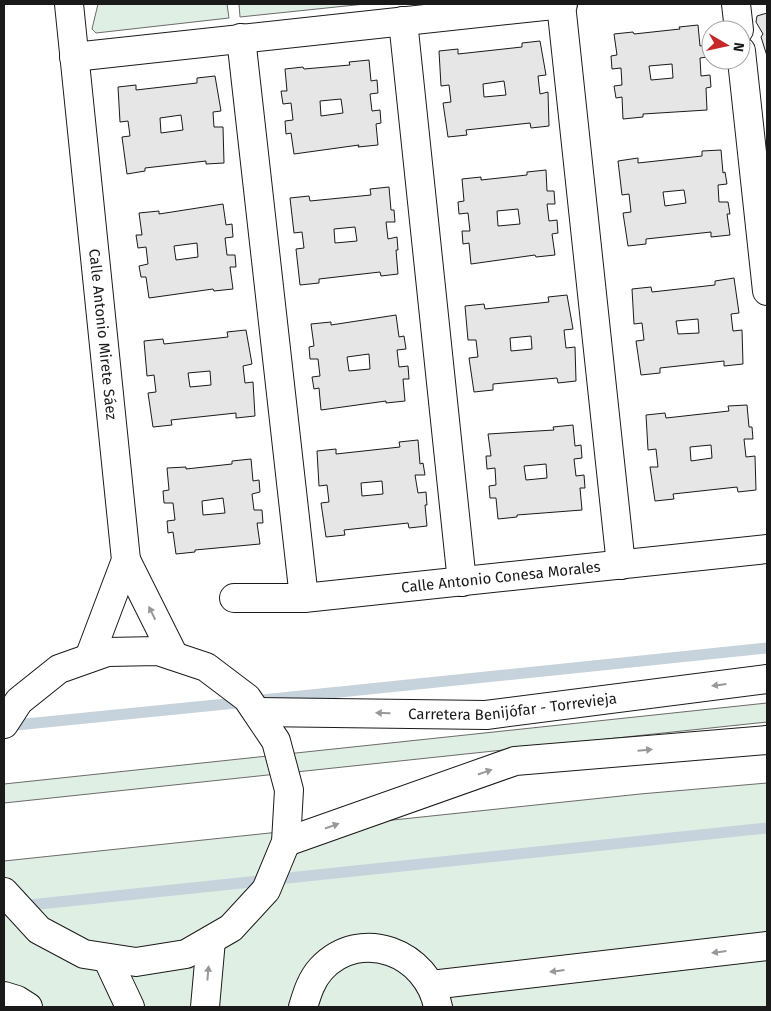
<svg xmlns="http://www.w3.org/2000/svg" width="771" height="1011" viewBox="0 0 771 1011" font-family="'Fira Sans',sans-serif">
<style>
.green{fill:#e0efe3;stroke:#6a6a6a}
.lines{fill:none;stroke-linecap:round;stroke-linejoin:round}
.stream{stroke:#c6d2dc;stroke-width:11}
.building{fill:#e6e6e6;stroke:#1a1a1a;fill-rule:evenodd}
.minor-casing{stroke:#1a1a1a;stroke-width:30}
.major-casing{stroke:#1a1a1a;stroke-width:30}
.minor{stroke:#fff;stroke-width:28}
.major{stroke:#fff;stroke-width:28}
.oneway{fill:#989898}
.labels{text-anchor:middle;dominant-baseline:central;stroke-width:4;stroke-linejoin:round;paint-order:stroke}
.street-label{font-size:15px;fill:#1a1a1a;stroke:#fff}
</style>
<rect width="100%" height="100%" fill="#fff"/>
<path class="green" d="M98,4H227L229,18L96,33L92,29Z
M239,4H365L240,17Z
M767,703V722L4,803V784Z
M767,783V1007H4V861L640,794Z"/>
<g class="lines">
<path class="stream" d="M262,700L767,648
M6,726L246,702
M20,906L767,828"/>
</g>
<path class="building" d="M767,13V56L761,37L763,34L756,22L757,16Z
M698,25L700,46L707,45L708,57L700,58L701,76L710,75L711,87L706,88L707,110L643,114V117L623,119L622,97L616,98L614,86L622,85L621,68L612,69L611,56L617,55L614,34L633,32L634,34L680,29L679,27ZM672,64L673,78L651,80L649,66Z
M540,41L546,75L538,76L540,94L548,92L549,126L531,128L530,123L466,130L467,135L448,137L443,103L451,102L449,85L441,86L439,51L458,49V54L522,47V43ZM504,81L506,95L484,97L483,84Z
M369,60L371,81L377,80L378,93L370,94L372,111L380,110L381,123L376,124L378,145L358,147L359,145L294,154L291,133L286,134L285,121L293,120L291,103L283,104L281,91H287L285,69L303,67L304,69L350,65L349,62ZM341,99L343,113L321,116L320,101Z
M215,76L221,111L213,112L214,127H223L224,163L206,164V161L145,168V171L127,174L122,137L130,136L128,121L120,122L118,87L136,85V90L197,83V78ZM181,115L183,130L161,133L160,118Z
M721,150L723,173L725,172L727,184L718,185L719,202H728L730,214H727L730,235L711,237V232L646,239V244L628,246L623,213L631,212L629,194L622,195L618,161L638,158V163L702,156V151ZM684,190L686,203L665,206L663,192Z
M546,170L547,191H554L555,204H547L549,221L557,220L558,233L552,234L555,255L536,257L535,255L471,264L469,243L463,244L462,231H470L468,213L459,214L458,202L464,201L462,179L481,177V180L527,175V172ZM518,209L520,224L498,226L497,211Z
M389,187L391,210H394L395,222H386L388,239L397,237L398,250H396L398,274L381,276L380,272L319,279V283L300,285L296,249L304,248L302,232L294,233L290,198L309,196L310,201L371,195L370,189ZM355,227L357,241L335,243L334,229Z
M223,204L226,225L232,224L233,237L225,238L227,255H235L236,267H230L233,289L214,291L213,289L149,298L146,277H141L139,266L148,264L146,247L138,248L136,235H142L139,213L159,211V214ZM197,243L198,257L176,260L174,246Z
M734,278L739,313L731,314L733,331L742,330L743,364L724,366V361L660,368V373L641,375L636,341L644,340L642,323L634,324L632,289L651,287L652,292L715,285V281ZM698,319L699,333L678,334L676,321Z
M567,295L573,329L564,330L566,348L575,347L576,381L558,383L557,378L493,384V390L474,392L469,358L478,357L476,340H468L465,306L484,304L485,309L549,302L548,297ZM531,336L532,349L511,351L510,338Z
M396,315L399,337L404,336L406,349L397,350L399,367L408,366L409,379H403L405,401L386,403V401L321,410L319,388L314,389L312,377L320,376L318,359H310L309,347L314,346L311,324L331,322V325ZM369,354L370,369L349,371L347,357Z
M246,330L252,364L243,366L245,383L253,382L255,416L236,418V413L171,420L172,425L153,427L148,393L156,392L154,375L147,376L144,341L163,339L164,344L228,337L227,332ZM210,371L211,385L190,387L188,373Z
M747,405L749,427H752L753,439H744L746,457L755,456L756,490L738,492L737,487L673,494L674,499L655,501L650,467H658L656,449L648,450L646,415L665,413L666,418L729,411L728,406ZM711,445L712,458L691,461L690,447Z
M573,425L575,446L581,445L582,458L574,459L576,476L584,475L585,488H580L582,510L517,515V517L498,519L496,498H490L489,486L496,485L495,468L487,469L486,456H491L488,434L554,430L553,427ZM546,464L547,478L526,480L524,466Z
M418,440L420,464L423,463L425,475H415L418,493L426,492L427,505H425L427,526L409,528L408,523L344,530L345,535L326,537L321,503L329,502L327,485L319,486L317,451L336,449V454L400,447L399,442ZM382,481L383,494L362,496L361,483Z
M251,459L253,481L259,480L260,492L252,494L254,510H262L263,523H257L260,544L195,550V552L176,554L173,532L168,533L167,521L175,520L173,503H164L163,491L169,490L167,468L186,467V469L232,464V461ZM223,498L225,513L203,515L202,501Z"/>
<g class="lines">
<g class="minor-casing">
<g id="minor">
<path id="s1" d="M69,4L126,560L89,658"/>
<path d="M561,4L621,565"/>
<path d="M736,4L739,30"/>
<path d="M403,21L462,582"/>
<path d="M241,38L304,598"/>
<path d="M741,51L767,291"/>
<path d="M74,57L563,4"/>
<path d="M126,560L174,656"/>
<path id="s2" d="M234,598H304L767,549"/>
<path d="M107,958L130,1007"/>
<path d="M431,985L767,946"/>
<path d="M4,996L17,1000L28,1007"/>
<path d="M205,1007L211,940"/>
<path d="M303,1007C307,994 311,980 321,969C361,926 428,953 438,1007"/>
</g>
</g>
<g class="major-casing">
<g id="major">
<path id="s3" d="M257,712L486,715L767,679"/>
<path d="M4,724L19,701L59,669L107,652L158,651L206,667L247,698L276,741L289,790L286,842L266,890L231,928L186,954L136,962L84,954L39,930L4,892"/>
<path d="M286,842L515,761L767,740"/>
</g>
</g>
<use href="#minor" class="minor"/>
<use href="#major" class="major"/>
</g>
<defs><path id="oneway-solid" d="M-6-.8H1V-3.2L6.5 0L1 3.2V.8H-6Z" transform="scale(1.25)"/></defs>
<g class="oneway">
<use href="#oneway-solid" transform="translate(152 613) rotate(-116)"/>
<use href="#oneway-solid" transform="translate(719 685) rotate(173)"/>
<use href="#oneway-solid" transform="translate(383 713) rotate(-179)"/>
<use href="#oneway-solid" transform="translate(645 750) rotate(-5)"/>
<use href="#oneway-solid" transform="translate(485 772) rotate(-19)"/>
<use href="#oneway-solid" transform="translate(332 826) rotate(-19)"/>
<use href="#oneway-solid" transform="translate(719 952) rotate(173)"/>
<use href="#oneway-solid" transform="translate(557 971) rotate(173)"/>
<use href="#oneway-solid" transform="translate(208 973) rotate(-85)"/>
</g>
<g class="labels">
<g class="street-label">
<text stroke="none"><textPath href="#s1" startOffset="332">Calle Antonio Mirete Sáez</textPath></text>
<text stroke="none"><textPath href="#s2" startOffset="268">Calle Antonio Conesa Morales</textPath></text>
<text stroke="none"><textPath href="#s3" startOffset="256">Carretera Benijófar - Torrevieja</textPath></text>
</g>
</g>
<rect width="771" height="1011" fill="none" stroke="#1a1a1a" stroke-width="10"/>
<g transform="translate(726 45) rotate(99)"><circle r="24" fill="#ffffff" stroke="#a3a3a3"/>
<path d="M0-4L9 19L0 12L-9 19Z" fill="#c62828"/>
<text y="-8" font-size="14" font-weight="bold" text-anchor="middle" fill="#1a1a1a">N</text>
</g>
</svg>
